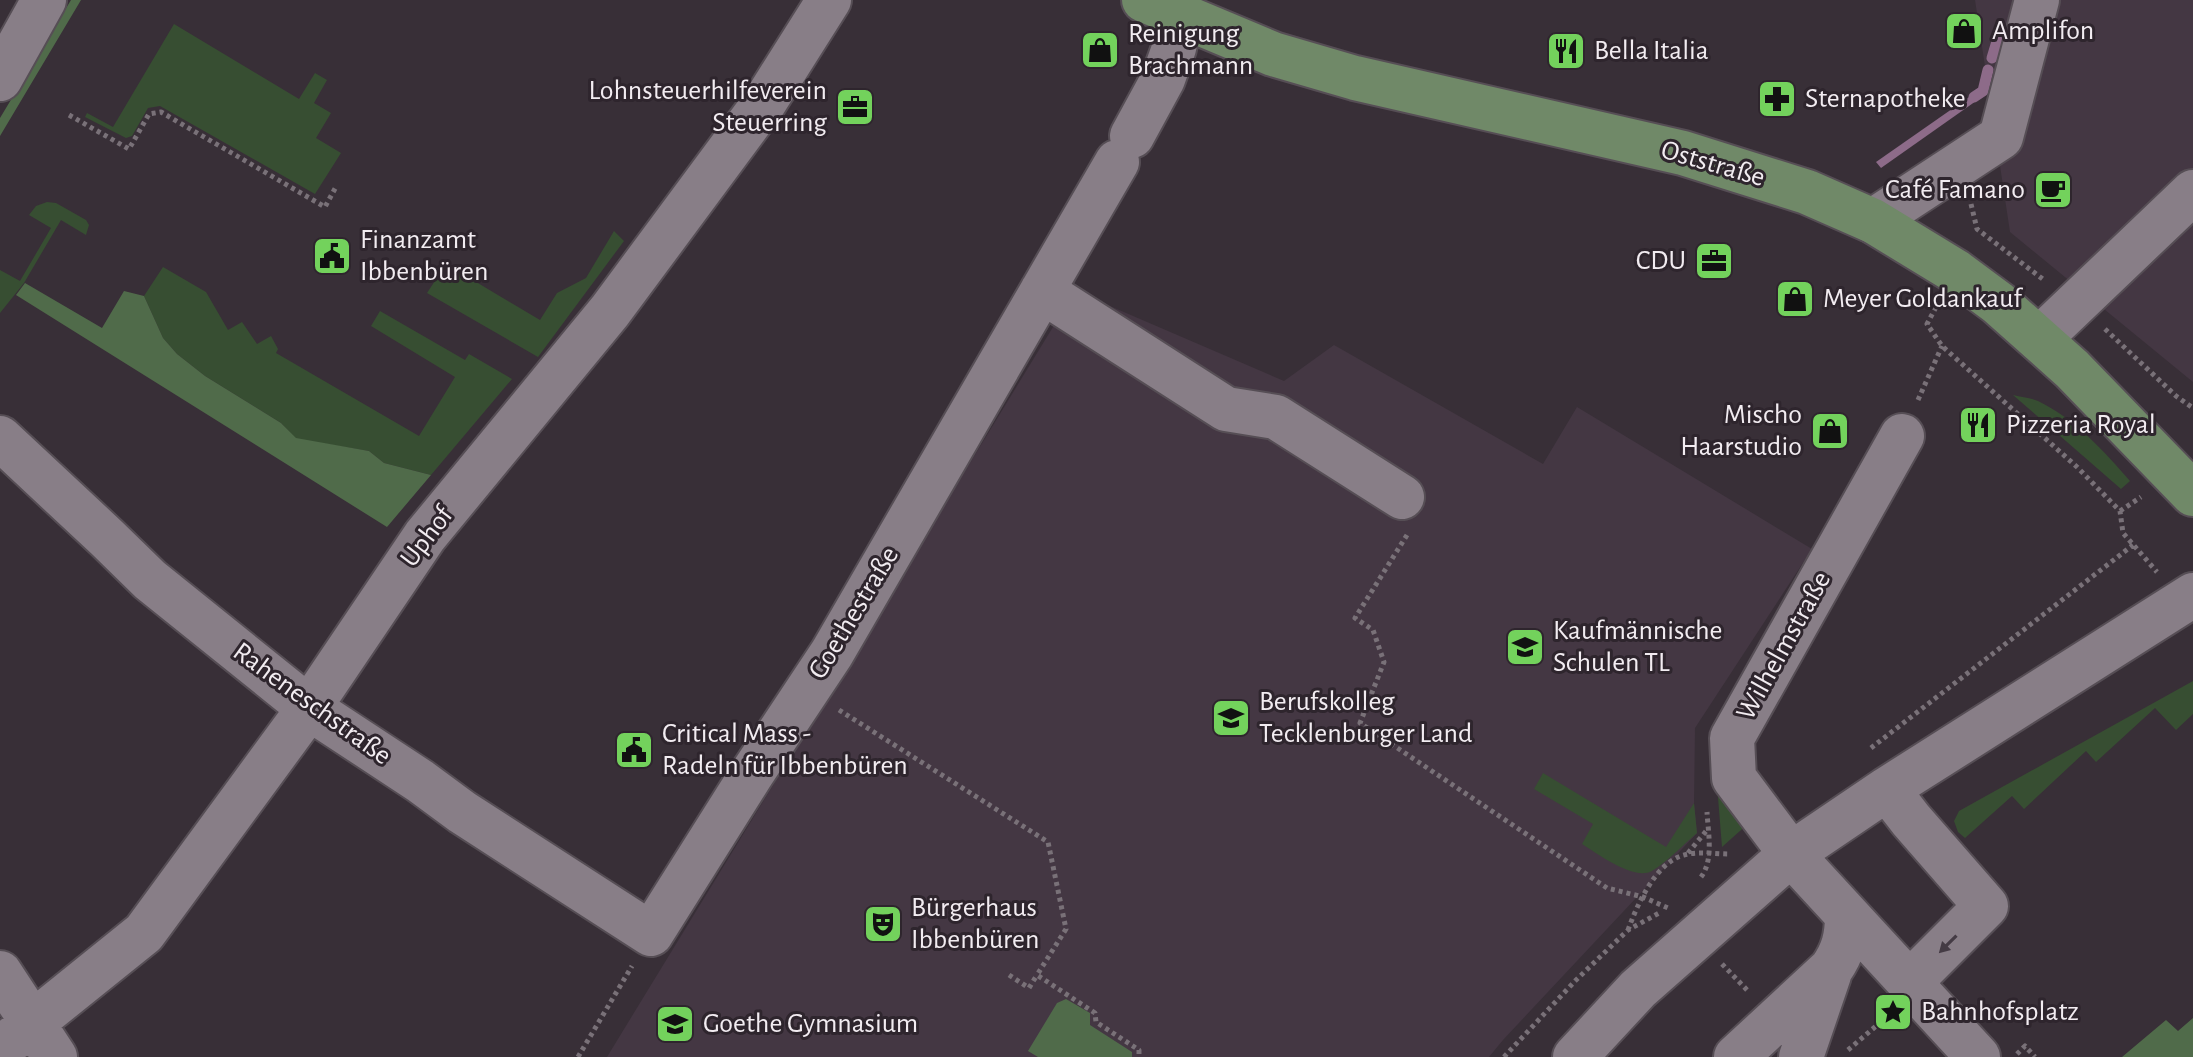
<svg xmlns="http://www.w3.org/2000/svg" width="2193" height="1057" viewBox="0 0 2193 1057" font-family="'Alegreya Sans',sans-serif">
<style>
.built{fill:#443743}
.green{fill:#374e32}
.forest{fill:#506b4a}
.water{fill:#8d6b89}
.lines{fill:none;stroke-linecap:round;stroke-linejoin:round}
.stream{stroke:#8d6b89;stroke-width:11}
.minor-casing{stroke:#564e55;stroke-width:48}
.major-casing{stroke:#564e55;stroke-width:48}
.path{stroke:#797178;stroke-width:5;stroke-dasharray:4 4;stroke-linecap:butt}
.minor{stroke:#887e87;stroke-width:44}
.major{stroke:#708968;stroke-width:44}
.oneway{fill:#443b44}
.labels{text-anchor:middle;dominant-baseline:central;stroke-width:6;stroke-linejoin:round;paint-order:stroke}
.poi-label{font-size:28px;fill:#f2ecf1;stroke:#2e252d;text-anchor:start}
.street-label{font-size:28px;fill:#f2ecf1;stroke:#2e252d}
</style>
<rect width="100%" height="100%" fill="#382f37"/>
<path class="built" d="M1975,0H2193V382L2010,232Z
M1075,291L1284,381L1334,345L1543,464L1577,407L1812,549L1695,728L1694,803L1697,833L1503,1040L1489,1057H607Z"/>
<path class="green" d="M174,24L299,99L315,73L327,80L314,103L331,113L316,138L341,153L315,194L160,106L148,108L132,136L126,138L85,117L87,113L113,127Z
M47,202L56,203L86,220L89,225L86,235L61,220L24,283L0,313V270L20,281L51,228L29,215L36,206Z
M614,231L624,241L538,357L427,293L446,264L540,320L557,293L586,278Z
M163,267L206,292L228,330L242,322L257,344L271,336L278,349L276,353L419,436L455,377L371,326L380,311L465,360L469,354L512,379L431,475L384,463L369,451L296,439L281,423L205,376L177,354L163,338L144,296Z
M2013,395C2022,397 2031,398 2038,401C2074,418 2105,452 2130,481L2121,489Z
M2193,681V714L2176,730L2155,708L2096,762L2086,751L2024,809L2012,796L1965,838L1958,832L1954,821L1959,811Z
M1543,773L1666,847L1694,803L1697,833C1683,845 1668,861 1652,871C1634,881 1598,854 1582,844L1593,824L1534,789Z
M1717,785L1750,822L1722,847Z"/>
<path class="forest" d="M71,0H81L0,136V118Z
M25,283L102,328L124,291L144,296L163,338L177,354L205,376L281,423L296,438L369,451L384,463L431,475L387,527L16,295Z
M1066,999L1090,1013V1025L1132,1052V1057H1038L1028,1051L1057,1003Z
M2193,1018V1057H2122L2166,1020L2178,1031Z"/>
<path class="water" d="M1982,88L1986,94L1881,168L1876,162Z"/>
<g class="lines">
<path class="stream" d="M1992,58L2001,28
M1974,97L1983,91L1988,70"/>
<g class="minor-casing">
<path id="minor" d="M0,79L44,0
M1132,136L1163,79L1174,48L1181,17
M1873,221L2001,137L2037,0
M1042,291L1226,409L1276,417L1402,497
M2039,339L2193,192
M1902,436L1732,738L1734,778L1791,854L1978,1057
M0,438L107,538L150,580L309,708L420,781L462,812L651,934L753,772L832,653L1117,162
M1887,789L1911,820L1986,906L1910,982
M0,973L55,1057
M0,1049L144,933L309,708L425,536L610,311L764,103L829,0
M1575,1057L1638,989L1791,854L1887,789L2193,595
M1736,1057L1831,969C1843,952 1847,937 1847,915
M1801,1057L1829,975"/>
</g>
<g class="major-casing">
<path id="major" d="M1144,0L1273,54L1355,78L1683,153L1807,192L1873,221L1955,271L1998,303L2072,369L2193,494"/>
</g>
<path class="path" d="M69,115L129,149L149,114L161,112L325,207L337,185
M1971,204L1977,229L2044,280
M1936,307L1927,324L1942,346L2077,467L2120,511L2123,533L2157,572
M2105,329L2176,396L2193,408
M1918,400L1942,346
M2120,511L2141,497
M1407,535L1355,618L1373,630L1384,662L1360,723L1607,888L1643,897L1668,908
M839,710L1048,842L1066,929L1037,975L1095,1013L1096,1022L1139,1050V1057
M1871,748L2133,545
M1688,853L1707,830
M1701,877C1714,860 1708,832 1707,812
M1628,930C1637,905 1656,862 1684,855C1698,851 1715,854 1730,854
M1722,964L1749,992
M1009,975L1029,988L1037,975
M1848,1050L1889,1015
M2017,1054L2025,1046L2035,1057
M578,1057L632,966
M1504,1057L1575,981L1628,930L1661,912"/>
<use href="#minor" class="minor"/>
<use href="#major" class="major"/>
</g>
<defs><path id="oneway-solid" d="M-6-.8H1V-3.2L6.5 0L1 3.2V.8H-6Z" transform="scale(2)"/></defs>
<use class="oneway" href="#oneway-solid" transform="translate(1948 944) rotate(135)"/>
<defs>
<g id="shop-square" transform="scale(2)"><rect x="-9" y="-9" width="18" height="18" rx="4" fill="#73d25c" stroke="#2e252d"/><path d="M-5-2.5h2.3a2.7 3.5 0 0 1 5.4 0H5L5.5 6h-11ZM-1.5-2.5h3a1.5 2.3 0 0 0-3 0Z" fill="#111"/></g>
<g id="restaurant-square" transform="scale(2)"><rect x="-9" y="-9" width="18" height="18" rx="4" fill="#73d25c" stroke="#2e252d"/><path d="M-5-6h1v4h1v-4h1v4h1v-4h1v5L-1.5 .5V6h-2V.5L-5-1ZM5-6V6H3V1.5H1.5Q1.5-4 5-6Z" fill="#111"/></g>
<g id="pharmacy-square" transform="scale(2)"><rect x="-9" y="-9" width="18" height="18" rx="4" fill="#73d25c" stroke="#2e252d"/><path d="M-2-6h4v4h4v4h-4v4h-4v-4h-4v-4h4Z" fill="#111"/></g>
<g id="office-square" transform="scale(2)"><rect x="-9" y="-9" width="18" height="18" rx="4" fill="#73d25c" stroke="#2e252d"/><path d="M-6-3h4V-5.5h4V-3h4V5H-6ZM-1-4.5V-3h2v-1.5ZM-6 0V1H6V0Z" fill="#111"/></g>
<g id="cafe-square" transform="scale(2)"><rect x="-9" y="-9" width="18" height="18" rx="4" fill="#73d25c" stroke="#2e252d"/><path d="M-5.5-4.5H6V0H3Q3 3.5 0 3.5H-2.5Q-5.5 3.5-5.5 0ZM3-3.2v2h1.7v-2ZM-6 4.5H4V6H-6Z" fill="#111"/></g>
<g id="civic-square" transform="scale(2)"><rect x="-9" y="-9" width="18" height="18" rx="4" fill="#73d25c" stroke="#2e252d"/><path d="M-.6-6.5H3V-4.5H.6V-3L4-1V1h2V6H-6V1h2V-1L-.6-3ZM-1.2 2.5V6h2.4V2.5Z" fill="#111"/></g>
<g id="school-square" transform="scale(2)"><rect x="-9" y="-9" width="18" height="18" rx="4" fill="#73d25c" stroke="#2e252d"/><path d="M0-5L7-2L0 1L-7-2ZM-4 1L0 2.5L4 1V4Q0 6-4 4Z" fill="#111"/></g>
<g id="theatre-square" transform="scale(2)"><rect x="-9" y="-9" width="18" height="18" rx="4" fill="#73d25c" stroke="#2e252d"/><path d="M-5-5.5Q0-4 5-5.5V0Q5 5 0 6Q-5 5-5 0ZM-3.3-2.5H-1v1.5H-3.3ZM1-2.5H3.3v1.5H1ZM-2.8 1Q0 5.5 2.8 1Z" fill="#111"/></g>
<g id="sight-square" transform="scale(2)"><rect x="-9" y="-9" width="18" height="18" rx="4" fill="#73d25c" stroke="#2e252d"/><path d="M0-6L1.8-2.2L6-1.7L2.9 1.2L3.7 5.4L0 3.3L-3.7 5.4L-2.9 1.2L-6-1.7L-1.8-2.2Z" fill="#111"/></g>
</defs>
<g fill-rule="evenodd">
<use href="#shop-square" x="1964" y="31"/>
<use href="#shop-square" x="1100" y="50"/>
<use href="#restaurant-square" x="1566" y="51"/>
<use href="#pharmacy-square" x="1777" y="99"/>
<use href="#office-square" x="855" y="107"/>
<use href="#cafe-square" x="2053" y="190"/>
<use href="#civic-square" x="332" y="256"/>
<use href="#office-square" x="1714" y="261"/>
<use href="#shop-square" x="1795" y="299"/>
<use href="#restaurant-square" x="1978" y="425"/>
<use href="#shop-square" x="1830" y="431"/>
<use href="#school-square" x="1525" y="647"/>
<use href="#school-square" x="1231" y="718"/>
<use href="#civic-square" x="634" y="750"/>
<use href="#theatre-square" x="883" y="924"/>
<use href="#sight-square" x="1893" y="1012"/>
<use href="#school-square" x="675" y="1024"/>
</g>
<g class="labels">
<g class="poi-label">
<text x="1992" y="31">Amplifon</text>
<text x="1128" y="34">Reinigung<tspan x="1128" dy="32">Brachmann</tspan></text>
<text x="1594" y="51">Bella Italia</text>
<text x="827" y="91" text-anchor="end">Lohnsteuerhilfeverein<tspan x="827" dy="32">Steuerring</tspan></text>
<text x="1805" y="99">Sternapotheke</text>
<text x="2025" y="190" text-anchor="end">Café Famano</text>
<text x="360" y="240">Finanzamt<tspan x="360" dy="32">Ibbenbüren</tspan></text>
<text x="1686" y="261" text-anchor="end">CDU</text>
<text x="1823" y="299">Meyer Goldankauf</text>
<text x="1802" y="415" text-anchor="end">Mischo<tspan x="1802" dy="32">Haarstudio</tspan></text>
<text x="2006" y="425">Pizzeria Royal</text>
<text x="1553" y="631">Kaufmännische<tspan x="1553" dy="32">Schulen TL</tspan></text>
<text x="1259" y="702">Berufskolleg<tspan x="1259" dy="32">Tecklenburger Land</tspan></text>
<text x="662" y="734">Critical Mass -<tspan x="662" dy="32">Radeln für Ibbenbüren</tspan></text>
<text x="911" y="908">Bürgerhaus<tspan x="911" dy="32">Ibbenbüren</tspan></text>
<text x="1921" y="1012">Bahnhofsplatz</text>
<text x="703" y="1024">Goethe Gymnasium</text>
</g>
<g class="street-label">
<text transform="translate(1713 164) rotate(16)">Oststraße</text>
<text transform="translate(427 537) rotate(-53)">Uphof</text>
<text transform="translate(854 613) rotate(-59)">Goethestraße</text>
<text transform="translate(1784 646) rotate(-61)">Wilhelmstraße</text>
<text transform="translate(312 704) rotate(36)">Raheneschstraße</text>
</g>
</g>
</svg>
